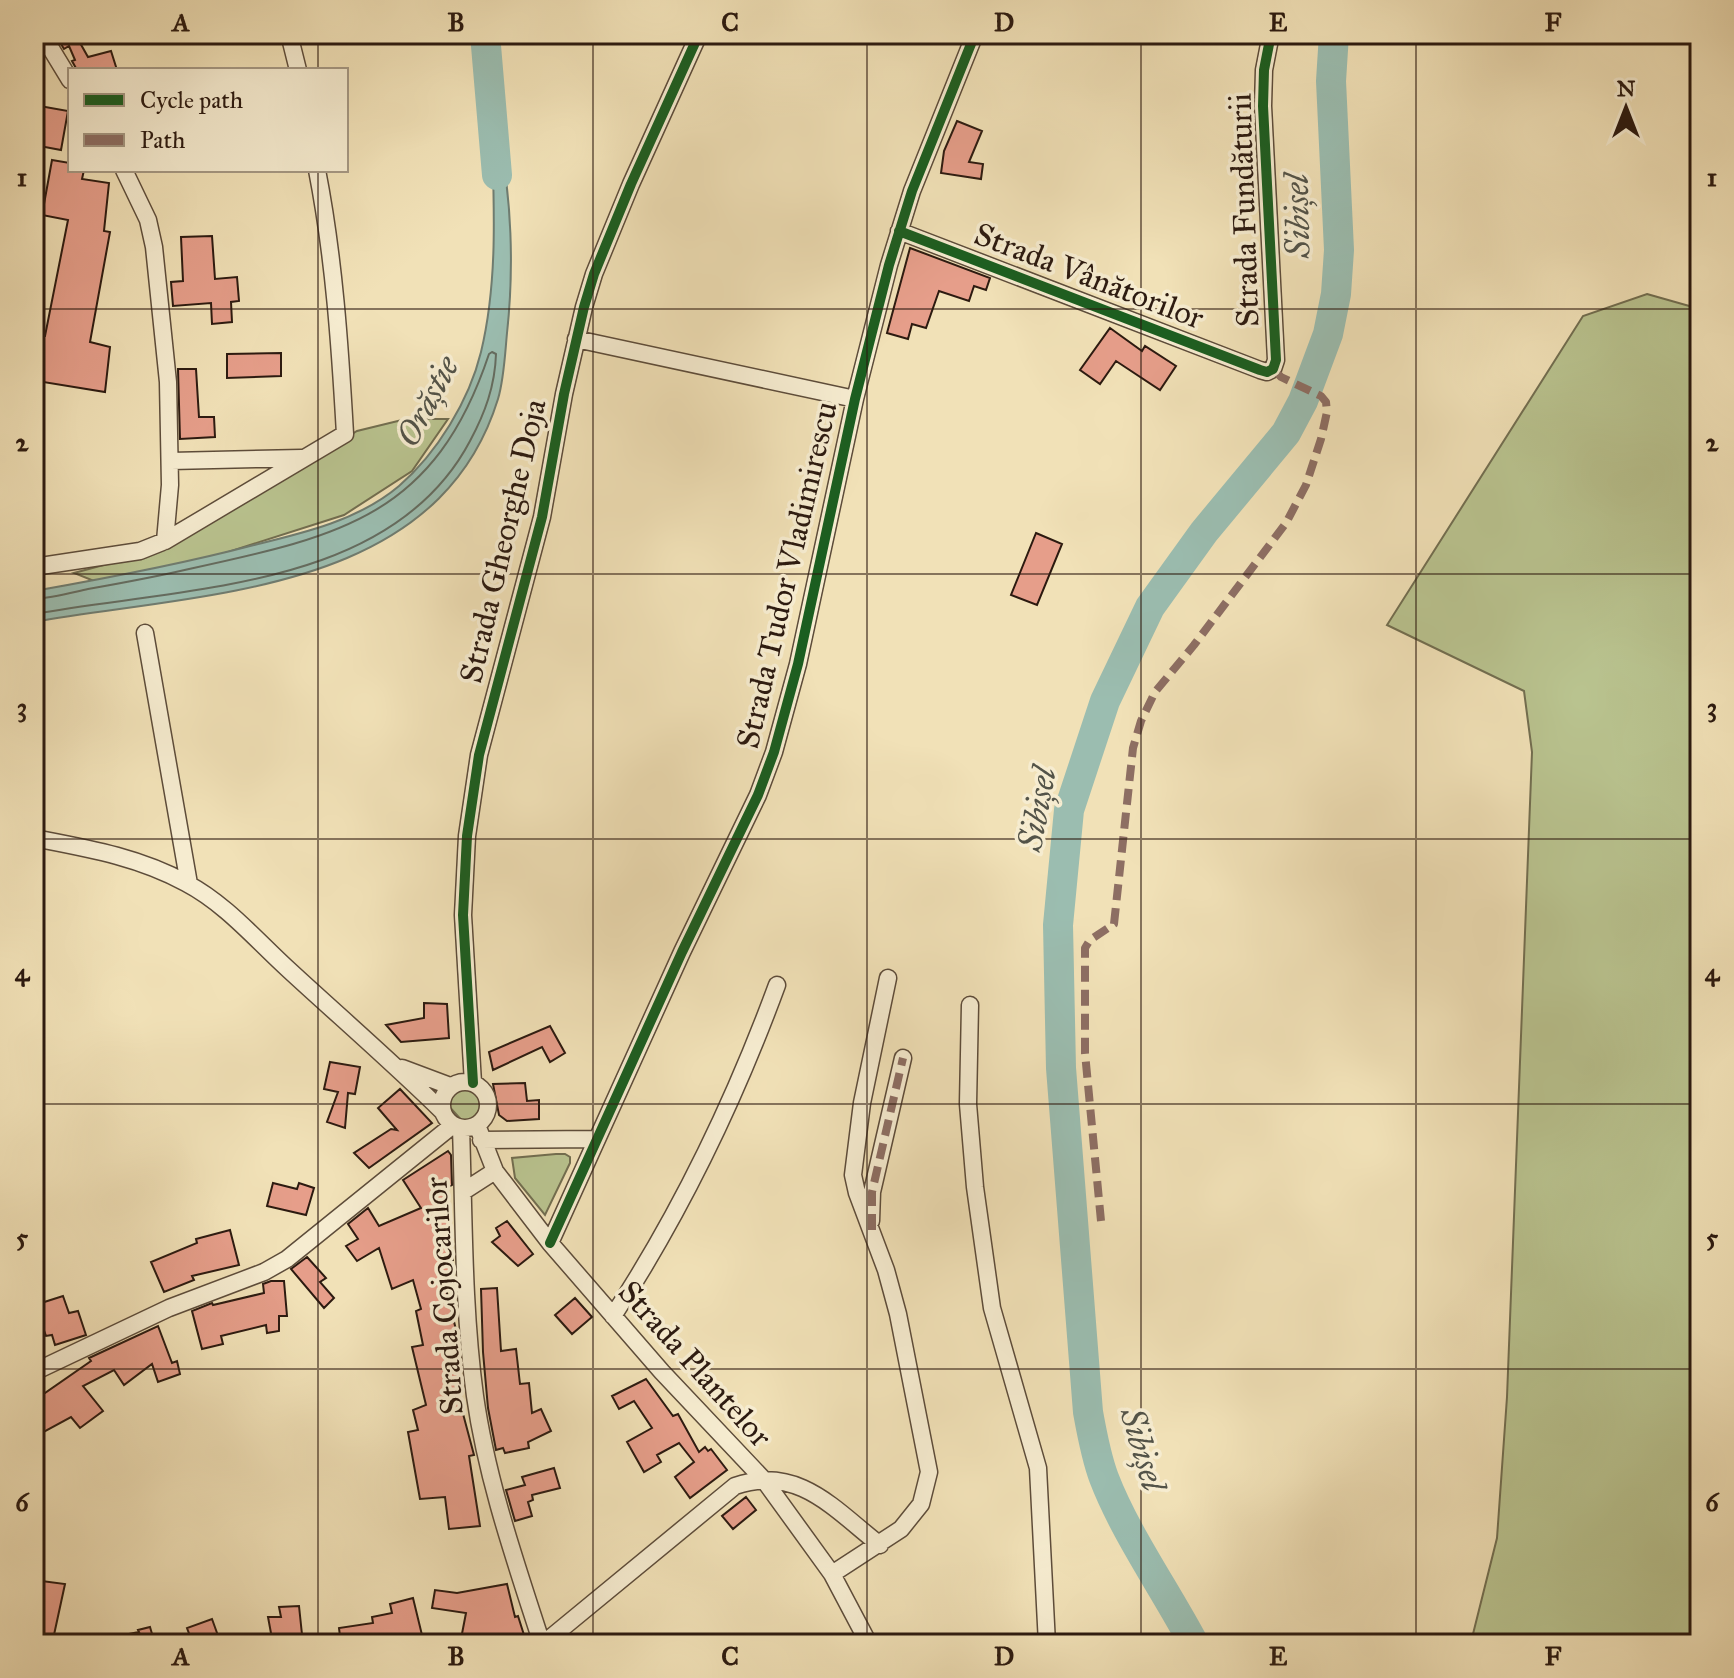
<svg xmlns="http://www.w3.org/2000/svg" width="1734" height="1678" viewBox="0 0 1734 1678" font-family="'IM FELL Great Primer',serif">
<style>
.green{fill:#b9c38f;stroke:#726e50;stroke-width:2}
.water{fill:#9bbdb0;stroke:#6f7c70;stroke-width:2}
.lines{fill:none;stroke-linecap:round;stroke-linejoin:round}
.shore{stroke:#646c60;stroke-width:2}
.river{stroke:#9bbdb0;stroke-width:30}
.building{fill:#e69e8a;stroke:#2c1a10;stroke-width:2}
.street-casing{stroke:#5d4c3a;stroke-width:19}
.street{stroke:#f6ecd0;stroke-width:16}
.quiet{stroke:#8d6e63;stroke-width:8;stroke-dasharray:16 8;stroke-linecap:butt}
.cycleway-casing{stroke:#f6ecd0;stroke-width:15}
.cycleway{stroke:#1b5e20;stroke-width:10}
.grid{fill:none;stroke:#2c1a10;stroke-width:2;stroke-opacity:0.55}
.labels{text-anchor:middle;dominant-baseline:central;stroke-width:7;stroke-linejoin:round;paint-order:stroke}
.street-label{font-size:32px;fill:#2c1a10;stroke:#f6ecd0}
.water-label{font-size:34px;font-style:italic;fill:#535348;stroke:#f6ecd0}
.neatline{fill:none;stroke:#2c1a10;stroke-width:3}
.grid-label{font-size:26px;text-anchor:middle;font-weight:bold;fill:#2c1a10}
</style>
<rect width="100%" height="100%" fill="#f1e1b7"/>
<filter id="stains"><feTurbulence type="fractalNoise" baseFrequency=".0025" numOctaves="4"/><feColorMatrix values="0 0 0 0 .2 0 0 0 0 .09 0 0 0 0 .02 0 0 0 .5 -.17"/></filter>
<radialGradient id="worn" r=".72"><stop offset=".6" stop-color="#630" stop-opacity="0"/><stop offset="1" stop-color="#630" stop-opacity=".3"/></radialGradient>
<path class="green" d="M1647,294L1700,309V1644H1392V1639L1472,1638L1497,1538L1507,1397L1532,752L1524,691L1387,625L1583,316Z
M406,419H448L412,471L344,515L169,571L94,581L74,573L133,557L184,538L357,431Z
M464,1087L479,1096C482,1111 479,1118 464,1123L446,1103L451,1093Z
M556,1154H565L570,1157V1163L545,1215L515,1178L512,1158Z"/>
<path class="water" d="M498,133C512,197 514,269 507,333C505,354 504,379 498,399C437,596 200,592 34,622V591C108,578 182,564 254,545C304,533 359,520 399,486C437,453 469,401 481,352C498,281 494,207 492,135Z"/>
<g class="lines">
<path class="shore" d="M34,599C52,598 70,593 88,589C122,583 155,577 189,569C341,536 435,516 489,354L492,352L496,354C495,386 485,413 470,441C391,591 181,587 34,614"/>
<path class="river" d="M485,34L497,175
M1194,1644C1166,1591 1125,1533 1104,1478C1096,1457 1092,1434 1088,1412L1061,1068L1058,925L1069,810L1105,701L1150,607L1204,532L1286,433L1303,401L1328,334L1336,294L1339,250L1331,81L1334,34"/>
</g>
<path class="building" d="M55,34H91L79,41L88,57L111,51L117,70H77L72,61L75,60L69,46L64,49Z
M34,105L68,111L61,150L34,145Z
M957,121L982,131L969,162L983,164L981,179L941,173L944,151Z
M52,160L70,163V170H84L82,179L109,183L104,231L110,232L90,342L110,347L105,392L37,381L42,336H45L68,220L42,215Z
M212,236L215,279L237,277L239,301L231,302L232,322L212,324L211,303L173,306L171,282L183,281L181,237Z
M910,248L990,278L986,290L974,286L969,301L939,291L926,328L912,324L908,339L887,333Z
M1110,328L1142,351L1145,346L1176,366L1160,390L1116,361L1100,384L1080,370Z
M281,353V376L227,378V354Z
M178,369H196L199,417H214L215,437L180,439Z
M1036,533L1062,544L1037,605L1011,595Z
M424,1003L447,1004L449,1038L401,1042L386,1025L424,1018Z
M550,1026L565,1053L550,1062L542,1047L493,1070L489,1052Z
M330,1062L360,1067L355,1094L348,1093L345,1128L327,1122L338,1092L324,1089Z
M525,1083L527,1101L539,1100V1119L507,1121L499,1115L493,1084Z
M400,1089L432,1123L369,1168L354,1153L391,1129L397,1130L378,1108Z
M448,1151L451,1155L452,1185L445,1189L453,1260L448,1261L452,1288L446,1289L458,1338L461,1394L458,1395L474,1455L469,1456L480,1526L449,1529L445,1497L420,1499L408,1432L418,1430L413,1410L426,1405L412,1347L423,1345L416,1311L421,1309L413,1280L392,1289L379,1248L357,1261L346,1246L358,1239L348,1224L368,1208L379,1226L421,1208L403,1180Z
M273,1183L297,1189L299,1183L314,1188L306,1215L267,1206Z
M507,1221L533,1254L518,1266L492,1242L500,1236L496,1228Z
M230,1230L239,1265L192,1276L194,1280L164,1292L151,1262L197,1243L196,1239Z
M307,1257L326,1278L320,1282L334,1298L324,1308L291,1269Z
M271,1281H284L287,1316H279V1331L267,1333L266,1325L221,1336L223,1344L202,1349L192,1311L212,1303L213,1305L264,1293L263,1284Z
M497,1288L501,1351L516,1349L520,1384L529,1383L532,1413L541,1409L551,1431L528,1442L529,1448L505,1453L503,1448L496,1450L488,1408L483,1352L481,1289Z
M63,1296L69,1313L78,1311L86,1335L55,1345L52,1335L46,1336L35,1305Z
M575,1298L592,1317L572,1334L555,1315Z
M158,1326L172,1363L177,1361L180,1374L158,1382L152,1364L124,1385L114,1370L83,1386L103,1411L80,1428L71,1417L40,1434L34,1423V1383L42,1395L91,1361L89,1358Z
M646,1379L673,1416L678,1414L699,1452L705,1447L708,1451L711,1449L727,1470L690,1498L675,1477L694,1462L679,1443L657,1455L661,1462L644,1472L627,1442L652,1428L634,1401L619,1409L612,1396Z
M554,1468L560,1488L532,1495L533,1500L528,1502L532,1516L515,1521L506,1490L525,1485L522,1477Z
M746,1497L756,1510L733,1529L722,1516Z
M34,1580L65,1584L52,1644L34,1641Z
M507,1584L515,1617L518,1616L524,1635L501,1642L499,1636H477L475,1644H460L466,1613L432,1608L435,1590L457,1593Z
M413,1598L422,1635L391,1644H341L339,1628L373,1623L372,1617L392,1613L390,1604Z
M299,1606L303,1644H273L268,1617H281L279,1607Z
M212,1619L221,1644H193L187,1628Z
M150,1627L155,1644H113V1637L139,1632L138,1630Z"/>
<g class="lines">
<g class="street-casing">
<path id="street" d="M42,34L70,80
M289,34L298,70
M124,170L148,220L154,247L168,382L170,485L165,541
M899,231L1260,370L1267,372L1273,369L1276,360L1263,106L1264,70L1271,34
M576,339L855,399
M171,461L302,458
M34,567L140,551L165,541L345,434C340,346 334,257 317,170
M145,633L189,884
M34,838C86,848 139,857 186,883C226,904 256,940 289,970C340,1017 392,1062 442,1111
M970,1005L968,1104L975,1187L992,1308L1038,1468L1047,1644
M402,1068L450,1086
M442 1105a23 23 0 1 1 46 0a23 23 0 1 1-46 0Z
M473,1083L463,915L467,836L479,755L542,517L564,394L584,307L594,274L631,184L699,34
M477,1125L495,1171L550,1243L662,1372L764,1480L832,1574L869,1644
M461,1128C464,1217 463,1308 475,1396C487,1481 516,1563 542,1644
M481,1140L596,1139
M464,1191L495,1171
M871,1221L872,1192L903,1058
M550,1243L682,952L758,795L774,752L798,664L855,399L889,265L912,191L975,34
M613,1316C681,1212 734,1102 777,985
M34,1372L169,1308L264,1272L287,1259L453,1125
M832,1574L901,1529L921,1504L929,1472L898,1314L886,1270L857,1193L853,1175L862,1103L888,978
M543,1644L735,1486C798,1464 835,1510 880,1545"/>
</g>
<use href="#street" class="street"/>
<path class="quiet" d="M1101,1221L1085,1053V948L1090,940L1114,924L1133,748L1141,721L1155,692L1194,645L1286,523L1306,485L1321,439L1327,412L1326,402L1321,396L1281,377L1273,369
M872,1230V1192L903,1058"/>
<g class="cycleway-casing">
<path id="cycleway" d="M899,231L1260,370L1267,372L1273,369L1276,360L1263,106L1264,70L1271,34
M473,1083L463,915L467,836L479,755L542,517L564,394L584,307L594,274L631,184L699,34
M550,1243L682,952L758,795L774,752L798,664L855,399L889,265L912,191L975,34"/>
</g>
<use href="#cycleway" class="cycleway"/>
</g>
<path class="grid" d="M318,34V70M593,34V1644M867,34V1644M1141,34V1644M1416,34V1644M318,170V1644M34,309H1700M34,574H1700M34,839H1700M34,1104H1700M34,1369H1700"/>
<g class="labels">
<g class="street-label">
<text transform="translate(1244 210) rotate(-92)">Strada Fundăturii</text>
<text transform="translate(1089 276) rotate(21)">Strada Vânătorilor</text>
<text transform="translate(503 541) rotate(-77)">Strada Gheorghe Doja</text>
<text transform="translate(787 575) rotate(-77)">Strada Tudor Vladimirescu</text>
<text transform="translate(444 1296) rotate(-94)">Strada Cojocarilor</text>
<text transform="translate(695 1364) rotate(48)">Strada Plantelor</text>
</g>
<g class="water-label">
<text transform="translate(1297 216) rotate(-91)">Sibișel</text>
<text transform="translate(427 401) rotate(-62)">Orăștie</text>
<text transform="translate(1037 809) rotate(-79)">Sibișel</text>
<text transform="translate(1143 1449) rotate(74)">Sibișel</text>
</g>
</g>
<rect width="1734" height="1678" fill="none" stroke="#f1e1b7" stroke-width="88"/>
<rect x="68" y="68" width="280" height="104" fill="#f6ecd0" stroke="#a59883" stroke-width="2"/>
<rect x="84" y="94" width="40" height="12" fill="#1b5e20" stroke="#a59883" stroke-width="2"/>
<text x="140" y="108" font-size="24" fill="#2c1a10">Cycle path</text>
<rect x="84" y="134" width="40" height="12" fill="#8d6e63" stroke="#a59883" stroke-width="2"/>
<text x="140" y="148" font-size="24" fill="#2c1a10">Path</text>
<g transform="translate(1626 108)" stroke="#f6ecd0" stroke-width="6" paint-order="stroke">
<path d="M0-6L14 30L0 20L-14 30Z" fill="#2c1a10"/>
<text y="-12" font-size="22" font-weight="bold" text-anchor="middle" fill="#2c1a10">N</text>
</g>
<rect x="44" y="44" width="1646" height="1590" class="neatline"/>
<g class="grid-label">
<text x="181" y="31">A</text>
<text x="456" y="31">B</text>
<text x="730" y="31">C</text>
<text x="1004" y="31">D</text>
<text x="1278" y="31">E</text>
<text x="1553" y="31">F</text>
<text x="22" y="186">1</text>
<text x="1712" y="186">1</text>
<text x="22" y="451">2</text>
<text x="1712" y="451">2</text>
<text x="22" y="716">3</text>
<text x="1712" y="716">3</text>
<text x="22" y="981">4</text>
<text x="1712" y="981">4</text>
<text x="22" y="1246">5</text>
<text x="1712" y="1246">5</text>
<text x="22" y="1511">6</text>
<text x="1712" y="1511">6</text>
<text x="181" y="1665">A</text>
<text x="456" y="1665">B</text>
<text x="730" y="1665">C</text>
<text x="1004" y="1665">D</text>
<text x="1278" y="1665">E</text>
<text x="1553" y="1665">F</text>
</g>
<rect width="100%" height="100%" filter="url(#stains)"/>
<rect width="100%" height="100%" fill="url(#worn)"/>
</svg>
